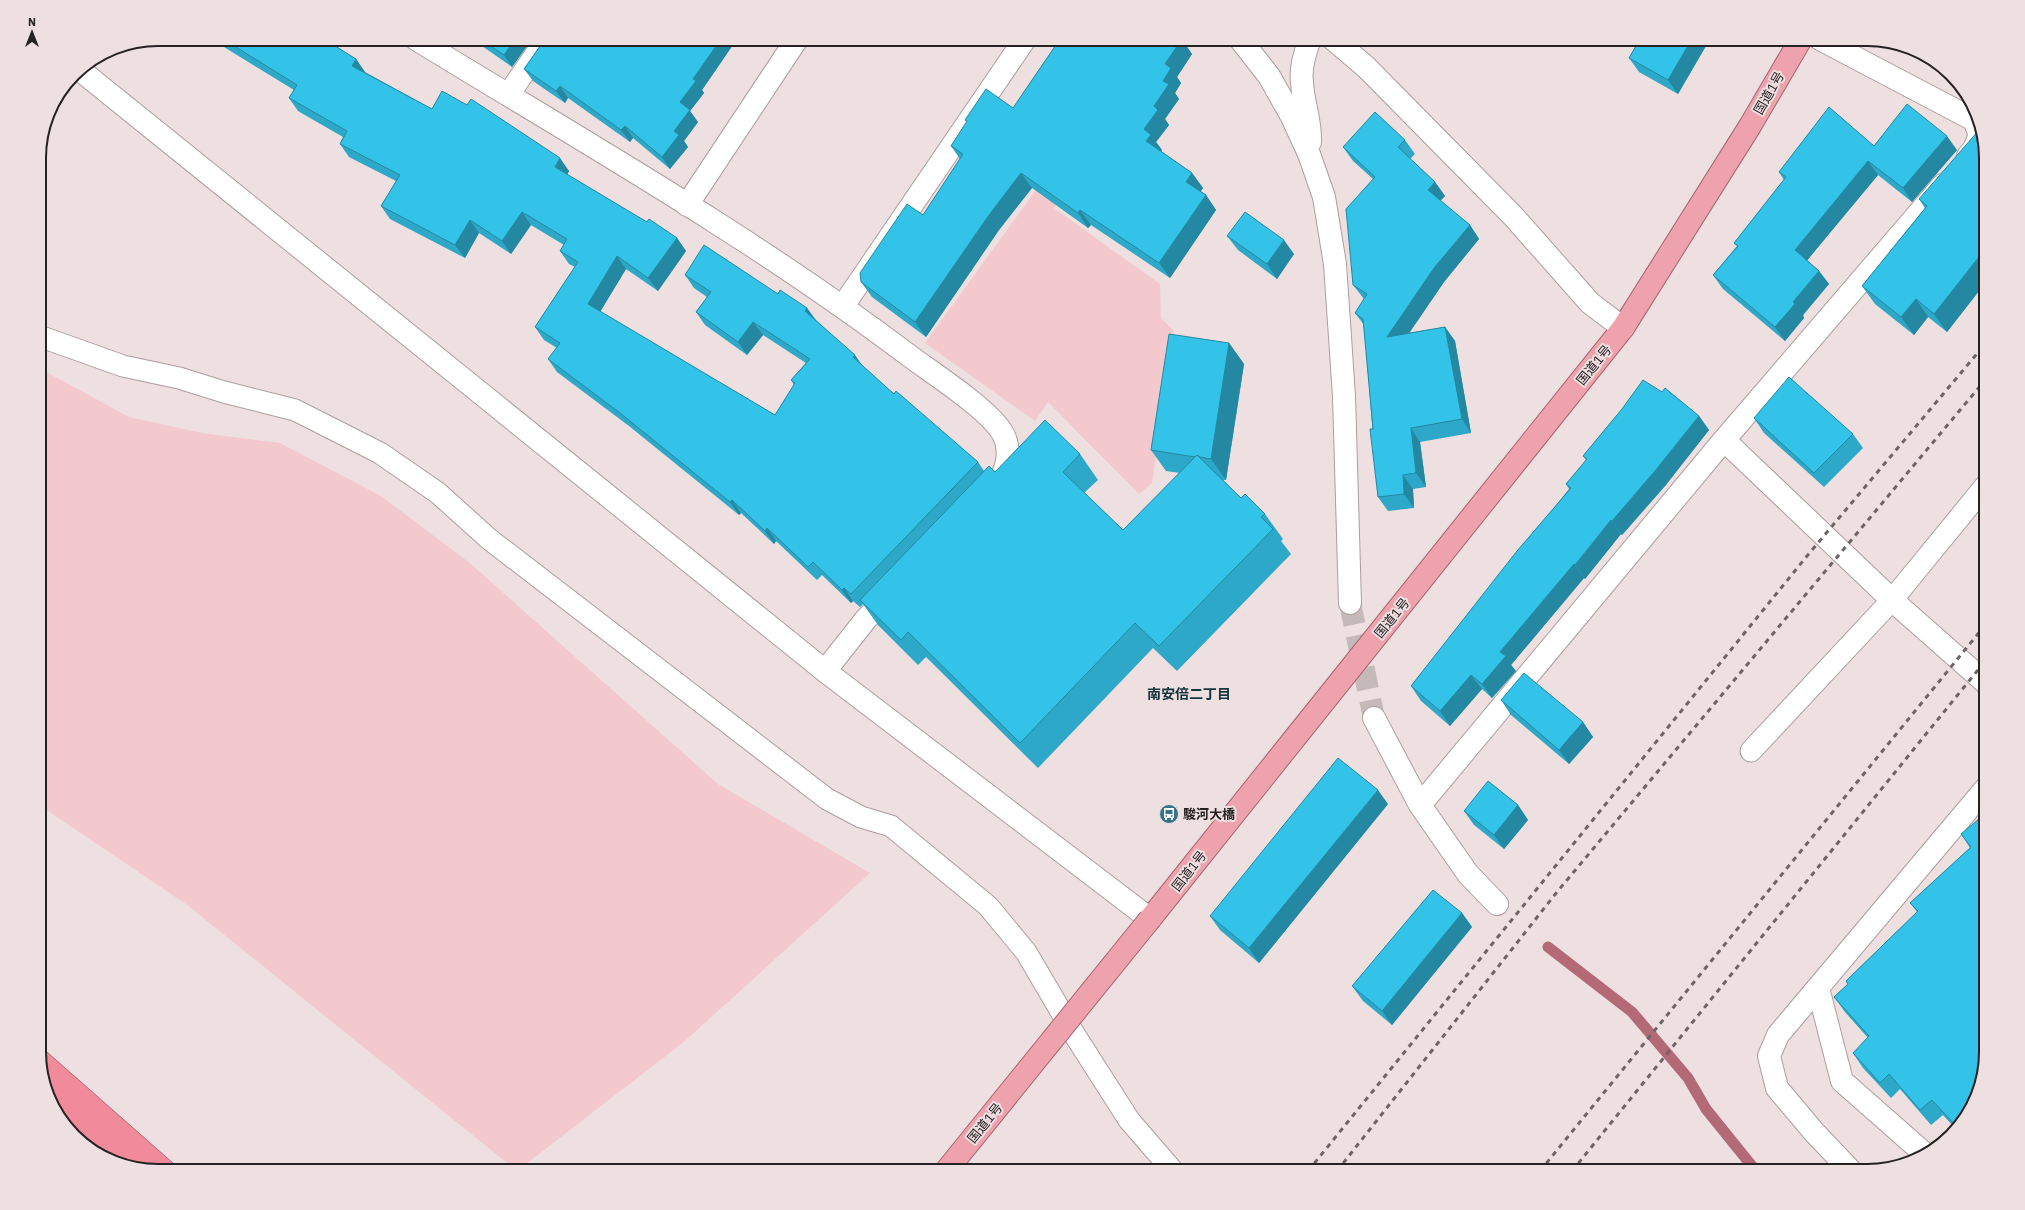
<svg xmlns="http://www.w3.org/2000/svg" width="2025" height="1210" viewBox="0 0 2025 1210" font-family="'IBM Plex Sans','Noto Sans JP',sans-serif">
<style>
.green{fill:#f4c9ce}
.water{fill:#f18a9a;stroke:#b46a76}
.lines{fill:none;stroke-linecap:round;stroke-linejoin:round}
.stream{stroke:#b46a76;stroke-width:11}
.minor-tunnel{stroke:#c6b9ba;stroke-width:22;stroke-dasharray:22 11;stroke-linecap:butt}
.service-casing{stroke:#ac9e9f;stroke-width:23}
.minor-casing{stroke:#ac9e9f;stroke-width:24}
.trunk-casing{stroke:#a5656f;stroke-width:24}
.service{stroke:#fff;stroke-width:21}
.minor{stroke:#fff;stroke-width:22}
.trunk{stroke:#eea2ae;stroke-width:22}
.rail{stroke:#6d6465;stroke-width:3;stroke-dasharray:5 5;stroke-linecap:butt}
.trunk-bridge-casing{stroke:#a5656f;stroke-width:24;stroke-linecap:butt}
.trunk-bridge{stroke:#eea2ae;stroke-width:22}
.wall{fill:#2da8c8}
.shaded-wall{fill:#2488a2}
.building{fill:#34c3e8;stroke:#2488a2}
.labels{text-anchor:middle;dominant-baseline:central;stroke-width:4;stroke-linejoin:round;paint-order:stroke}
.street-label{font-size:13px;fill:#262122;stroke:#eedfe0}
.poi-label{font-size:13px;font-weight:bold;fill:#262122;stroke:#eedfe0;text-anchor:start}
.neighbourhood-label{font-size:14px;font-weight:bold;fill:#16353e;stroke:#eedfe0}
.rim{fill:none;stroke:#262122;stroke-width:2}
</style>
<rect width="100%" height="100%" fill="#eedfe0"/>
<path class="green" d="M1054,165L1071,178L1054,208L1160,284L1161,318L1174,331L1152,483L1139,494L1048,402L1035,421L925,343Z
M39,368L129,417L202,433L280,443L381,496L471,564L718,784L870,873L685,1041L517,1171L186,904L39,805Z"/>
<path class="water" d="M39,1045L182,1171H158L98,1155L55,1112L39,1060Z"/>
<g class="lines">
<path class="stream" d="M1548,947L1632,1012L1688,1078L1706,1109L1756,1171"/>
<path class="minor-tunnel" d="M1350,603L1374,718"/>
<g class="service-casing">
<path id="service" d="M39,336L123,366L179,378L224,392L295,410L380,453L438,493L489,539L827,799L861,817L891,826L988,906L1026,952L1076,1037L1129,1120L1173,1171
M1751,751L1892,600L1986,485"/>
</g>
<g class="minor-casing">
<path id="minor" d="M416,39C581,140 752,237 907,354C932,373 986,407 1002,432C1012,449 1008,472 995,485
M1240,39L1269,76L1291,115L1309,154L1324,197L1335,264L1344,396L1350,603
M1333,39L1366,67L1514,217L1590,303L1623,328
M1820,39L1974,120L1980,135L1974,149L1968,156
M80,70L825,671L1150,919
M508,95L547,39
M1310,142C1311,121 1303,103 1302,82C1300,68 1305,52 1310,39
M687,205L797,39
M843,306L1025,39
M1724,440L1892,600L1986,683
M825,671L866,619L891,594
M1374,718L1420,805L1468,874L1497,904
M1420,805L1724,440L1943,185
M1818,988L1842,1081L1926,1155
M1851,1171L1814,1132L1777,1088L1769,1056L1778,1035L1986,788"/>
</g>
<g class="trunk-casing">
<path id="trunk" d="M1150,919L1623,328L1750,126L1801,39"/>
</g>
<use href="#service" class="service"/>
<use href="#minor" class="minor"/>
<use href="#trunk" class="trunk"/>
<path class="rail" d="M1308,1171L1807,556L1986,343
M1337,1171L1557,892L1986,379
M1540,1171L1986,624
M1572,1171L1986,660"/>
<g class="trunk-bridge-casing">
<path id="trunk-bridge" d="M946,1171L1150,919"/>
</g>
<use href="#trunk-bridge" class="trunk-bridge"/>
</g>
<path class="wall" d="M211,39H324L356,59L365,72L432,109L569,171L567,175L647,222L677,238L686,251L658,291L626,269L600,312L775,415L794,385L791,380L806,363L763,335L747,355L705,325L696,312L707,297L694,288L685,275L778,294L807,308L816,320L862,366L894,394L978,462L984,471L995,472L1080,454L1098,480L1084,493L1123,530L1180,473L1166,471L1151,450L1229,343L1244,364L1226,480H1223L1241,498L1265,514L1283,539L1281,541L1291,554L1177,671L1153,648L1038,768L926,657L918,665L878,625L863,604L860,607L853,601L851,603L822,575L817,580L776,541L774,544L741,513L739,515L629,426L557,372L548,359L557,348L544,340L535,327L575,267L569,264L560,251L564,245L531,225L511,254L479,233L465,258L390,219L381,206L396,181L349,157L340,144L343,137L298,111L289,98L294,90Z
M472,39H532L512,67Z
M545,39H737L702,90L704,93L690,111L698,122L684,141L688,147L670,169L633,138L630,142L568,98L565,103L533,81L524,69Z
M1054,39H1185L1183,41L1192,54L1177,77L1181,83L1175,93L1179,99L1165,119L1169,125L1156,142L1162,150L1161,151L1192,173L1203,188L1200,192L1206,195L1216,210L1170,278L1091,225L1088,228L1032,188L999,230L926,337L872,297L861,282L923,215L960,159L951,146L967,122L965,120L1013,108L1058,42Z
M1640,39H1710L1678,94L1639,72L1629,58Z
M1907,50L1927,55L1940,69L1908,52Z
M1405,140L1415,154L1410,159L1435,182L1445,196L1440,201L1470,225L1479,239L1444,282L1409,333L1445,327L1455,341L1471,433L1420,442L1426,487L1413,489L1414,508L1388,511L1378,497L1364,325L1355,313L1364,299L1353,285L1373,179L1353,161L1343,147Z
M1874,146L1957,150L1912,202L1878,175L1807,260L1819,271L1829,284L1803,315L1804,318L1785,341L1723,289L1713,275L1737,246L1734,243L1784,180L1779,172Z
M1986,150V282L1947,332L1928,317L1914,335L1875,304L1862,286L1925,208L1919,199Z
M1227,236L1294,254L1277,279L1238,250Z
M1622,409L1699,416L1709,430L1665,486L1622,535L1621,534L1585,579L1584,578L1511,665L1516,671L1492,698L1482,689L1450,726L1421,701L1411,686L1569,489L1566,484L1586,460L1583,456Z
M1754,418L1853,434L1863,448L1824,487L1764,433Z
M1501,700L1583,722L1593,737L1569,764L1511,715Z
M1388,804L1259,963L1220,930L1210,916Z
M1518,805L1528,820L1504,849L1474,825L1464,811Z
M1986,813L1970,1112L1954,1127L1943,1115L1931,1125L1900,1089L1891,1098L1863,1068L1853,1053L1868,1038L1845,1012L1834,997L1848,984L1846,981L1917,912L1910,903L1970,848L1961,834Z
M1462,913L1472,927L1392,1025L1363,1001L1352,986Z"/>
<path class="shaded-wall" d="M515,39H532L512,67L504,55Z
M721,39H737L702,90L704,93L690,111L698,122L684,141L688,147L670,169L662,157L674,131L680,102L693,79Z
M1175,39H1185L1183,41L1192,54L1177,77L1181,83L1175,93L1179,99L1165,119L1169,125L1156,142L1162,150L1157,156L1146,141L1144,129L1154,106L1163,81L1165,64Z
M1692,39H1710L1678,94L1668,80Z
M356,59L365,72L361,79L352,66Z
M560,86L568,98L565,103L556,91Z
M625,126L633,138L630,142L621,130Z
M1947,136L1957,150L1912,202L1903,188Z
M560,158L569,171L564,180L555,167Z
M1868,161L1878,175L1805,263L1795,250Z
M1021,173L1032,188L999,230L926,337L915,322L989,215Z
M1192,173L1203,188L1197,197L1186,182Z
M1435,182L1445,196L1437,204L1428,190Z
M1206,195L1216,210L1170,278L1159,263Z
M1080,210L1091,225L1088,228L1078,213Z
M522,212L531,225L511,254L502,241Z
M470,220L479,233L465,258L455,245Z
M1470,225L1479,239L1444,282L1397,351L1387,337L1434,268Z
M677,238L686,251L658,291L648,278Z
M1284,240L1294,254L1277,279L1267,264Z
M1986,248V282L1947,332L1934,314Z
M617,256L626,269L597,317L588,304Z
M1819,271L1829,284L1803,315L1804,318L1785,341L1775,327L1793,302Z
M1916,299L1928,317L1914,335L1901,317Z
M807,308L816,321L805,311Z
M753,322L763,335L747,355L738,342Z
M1445,327L1455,341L1471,433L1462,419Z
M1229,343L1244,364L1226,480L1211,459Z
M855,355L864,368L853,357Z
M1699,416L1709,430L1665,486L1622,535L1612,521Z
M1411,428L1420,442L1426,487L1416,473Z
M1403,475L1413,489L1414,508L1404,494Z
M732,500L741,513L739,515L730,502Z
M1611,520L1621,534L1585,579L1575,565Z
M767,528L776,541L774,544L765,531Z
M1574,564L1584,578L1511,665L1516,671L1492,698L1482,684L1500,652Z
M844,588L853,601L851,603L842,590Z
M1471,675L1482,689L1450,726L1440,711Z
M1583,722L1593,737L1569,764L1559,750Z
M1378,790L1388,804L1259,963L1249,948Z
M1518,805L1528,820L1504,849L1494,835Z
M1462,913L1472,927L1392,1025L1382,1011Z"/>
<path class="building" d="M223,39H324L356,59L352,66L432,109L442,91L467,105L471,99L560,158L555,167L647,222L649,219L677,238L648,278L617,256L588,304L775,415L795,383L791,380L810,359L753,322L738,342L696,312L711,292L685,275L704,245L778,294L780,290L807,308L805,311L855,355L853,357L894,394L896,391L978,462L851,594L844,588L842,590L813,562L808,567L767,528L765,531L732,500L730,502L620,413L548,359L560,343L535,327L578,262L560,251L567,239L522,212L502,241L470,220L455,245L381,206L400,175L340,144L347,131L289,98L297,85Z
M480,39H515L504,55Z
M545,39H721L693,79L696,81L680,102L690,110L674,131L679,135L662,157L625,126L621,130L560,86L556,91L524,69Z
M1060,39H1182L1165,64L1171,68L1163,81L1169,84L1154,106L1158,110L1144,129L1151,135L1146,141L1192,173L1186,182L1206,195L1159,263L1080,210L1078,213L1021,173L989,215L915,322L861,282L860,273L907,204L923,215L963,154L951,146L967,121L965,120L986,89L1013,108Z
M1640,39H1692L1668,80L1629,58Z
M1907,104L1947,136L1903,188L1868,161L1795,250L1819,271L1793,302L1795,304L1775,327L1713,275L1738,246L1734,243L1786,177L1779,172L1829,107L1874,146Z
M1375,112L1405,140L1398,147L1435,182L1428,190L1470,225L1434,268L1387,337L1445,327L1462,419L1411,428L1416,473L1403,475L1404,494L1378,497L1370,429H1373L1363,319L1355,313L1367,294L1353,285L1346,209L1375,177L1343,147Z
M1979,130L1986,150V248L1934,314L1916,299L1901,317L1862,286L1927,206L1919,199Z
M1245,212L1284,240L1267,264L1227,236Z
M1169,334L1229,343L1211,459L1200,457L1197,455L1195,457L1151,450Z
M1789,377L1853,434L1814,473L1754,418Z
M1643,380L1662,392L1665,388L1699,416L1655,471L1612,521L1611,520L1575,565L1574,564L1500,652L1506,656L1482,684L1471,675L1440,711L1411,686L1517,551L1571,488L1566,484L1587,459L1583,456L1622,409Z
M1045,420L1080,454L1063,472L1123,530L1197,455L1241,498L1245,494L1265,514L1261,517L1273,529L1159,646L1135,623L1020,743L908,632L901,640L860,600L989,466L995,472Z
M1524,673L1583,722L1559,750L1501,700Z
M1338,758L1378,790L1249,948L1210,916Z
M1488,781L1518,805L1494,835L1464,811Z
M1986,813V1052L1970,1112L1956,1126L1932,1100L1920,1110L1889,1074L1880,1083L1853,1053L1869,1036L1834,997L1848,984L1846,981L1918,911L1910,903L1971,847L1961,834Z
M1433,890L1462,913L1382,1011L1352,986Z"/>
<defs>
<g id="bus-disc" transform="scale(1)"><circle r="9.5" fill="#337487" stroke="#eedfe0"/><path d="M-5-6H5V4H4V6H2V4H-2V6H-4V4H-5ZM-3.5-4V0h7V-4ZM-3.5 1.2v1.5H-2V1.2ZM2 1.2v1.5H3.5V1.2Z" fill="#fff"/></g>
</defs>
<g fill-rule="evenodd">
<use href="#bus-disc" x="1169" y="814"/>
</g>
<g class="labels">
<g class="street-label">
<text transform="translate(1769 93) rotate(-60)">国道1号</text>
<text transform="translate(1594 365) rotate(-51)">国道1号</text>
<text transform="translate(1392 618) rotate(-51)">国道1号</text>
<text transform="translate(1189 871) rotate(-52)">国道1号</text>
<text transform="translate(985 1123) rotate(-51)">国道1号</text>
</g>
<g class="poi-label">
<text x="1183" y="814">駿河大橋</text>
</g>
<g class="neighbourhood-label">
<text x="1189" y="694">南安倍二丁目</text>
</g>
</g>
<path d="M0 0H2025V1210H0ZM158 46H1867A112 112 0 0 1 1979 158V1052A112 112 0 0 1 1867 1164H158A112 112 0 0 1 46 1052V158A112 112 0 0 1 158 46Z" fill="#eedfe0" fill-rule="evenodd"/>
<path class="rim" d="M158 46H1867A112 112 0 0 1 1979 158V1052A112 112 0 0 1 1867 1164H158A112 112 0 0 1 46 1052V158A112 112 0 0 1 158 46Z"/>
<g transform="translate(32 32)" stroke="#eedfe0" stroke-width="3" paint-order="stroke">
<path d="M0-3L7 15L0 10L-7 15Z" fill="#262122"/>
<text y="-6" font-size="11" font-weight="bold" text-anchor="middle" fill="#262122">N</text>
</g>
</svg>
